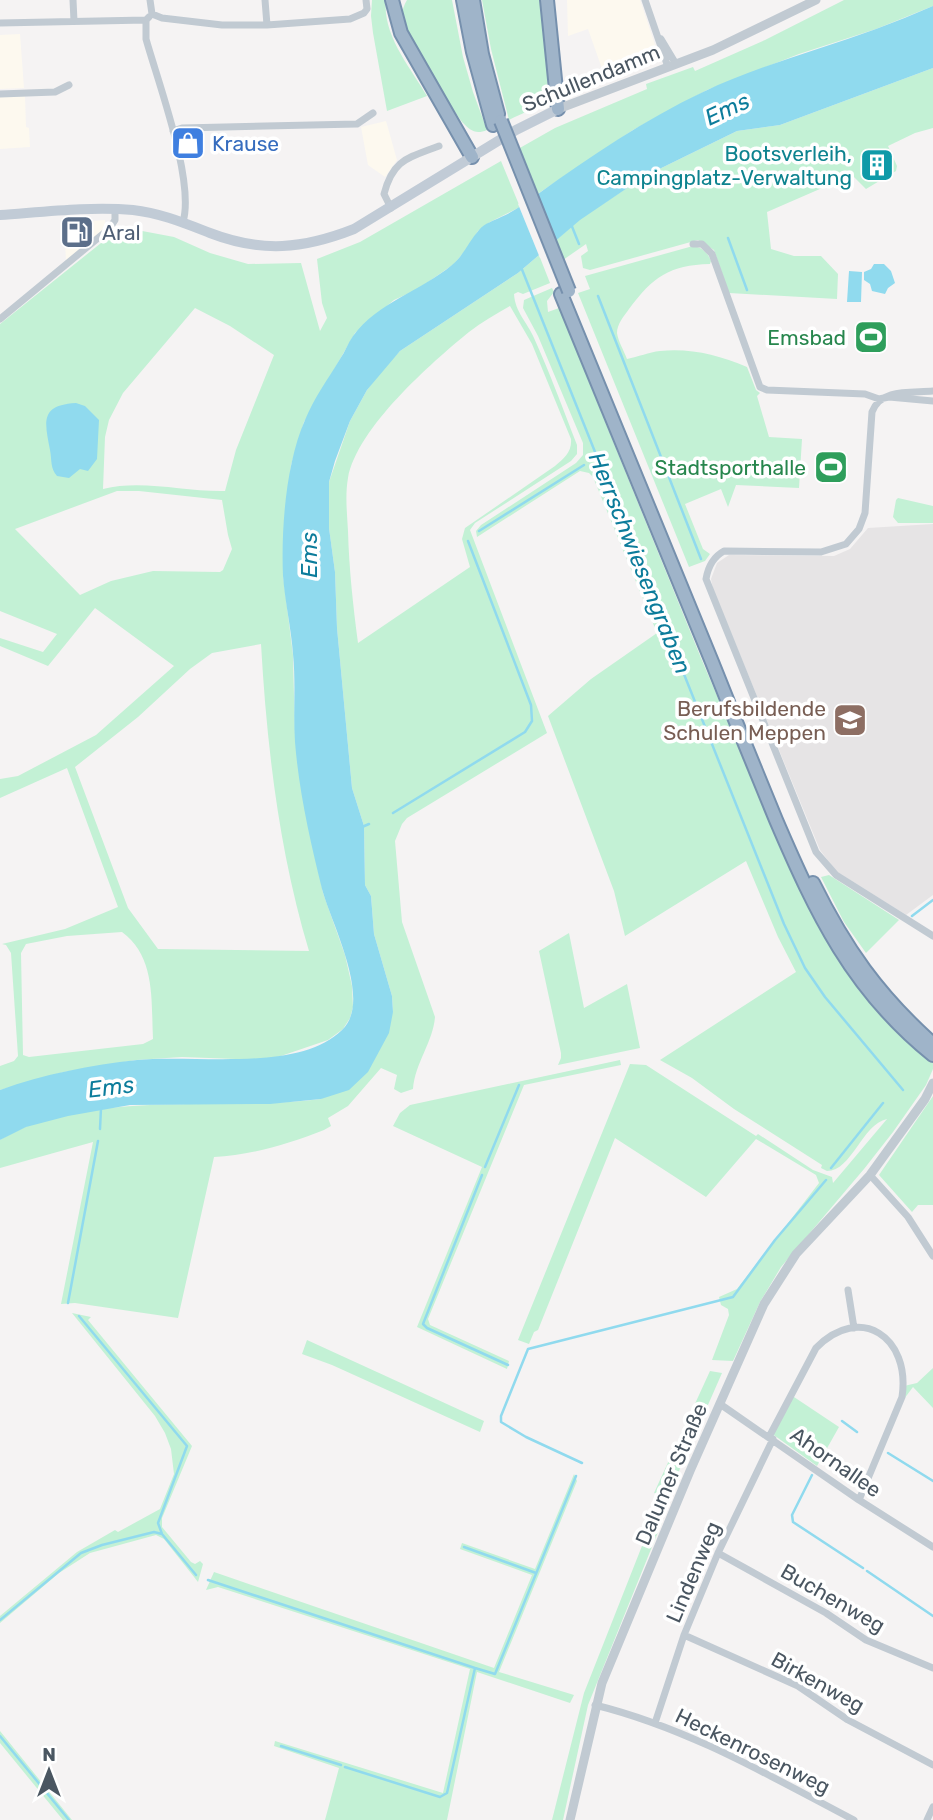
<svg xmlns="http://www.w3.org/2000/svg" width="933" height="1820" viewBox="0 0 933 1820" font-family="Rubik,sans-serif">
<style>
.commercial{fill:#fdf9ef}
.education{fill:#e6e4e5}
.green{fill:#c3f1d5;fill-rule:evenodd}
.water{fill:#90daee}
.pier{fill:#f5f3f3}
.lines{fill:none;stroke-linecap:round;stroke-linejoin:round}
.stream{stroke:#90daee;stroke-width:2.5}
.trunk-casing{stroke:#7690ad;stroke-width:16}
.minor{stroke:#c1cad2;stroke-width:7}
.tertiary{stroke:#c1cad2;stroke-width:9}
.secondary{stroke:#c1cbd6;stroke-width:10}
.trunk{stroke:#9fb4c9;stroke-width:12}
.trunk-bridge-casing{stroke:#7690ad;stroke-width:16;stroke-linecap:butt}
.trunk-bridge{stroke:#9fb4c9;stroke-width:12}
.labels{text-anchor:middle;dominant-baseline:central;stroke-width:7;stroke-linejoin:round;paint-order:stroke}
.street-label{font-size:21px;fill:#4a5661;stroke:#fff}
.shop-label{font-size:21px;fill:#366cbe;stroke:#fff;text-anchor:start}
.culture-label{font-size:21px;fill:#0d838f;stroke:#fff;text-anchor:end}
.service-label{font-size:21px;fill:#4e5e75;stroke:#fff;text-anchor:start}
.leisure-label{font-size:21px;fill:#27864d;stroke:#fff;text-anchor:end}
.education-label{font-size:21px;fill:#785e54;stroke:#fff;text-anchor:end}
.water-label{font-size:23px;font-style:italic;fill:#0c7c9b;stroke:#fff}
</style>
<rect width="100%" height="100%" fill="#f5f3f3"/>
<path class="commercial" d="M567,0H640L658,54L657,62L606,80L588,29L568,36Z
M20,34L24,88L0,89V35Z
M25,96L26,127L29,128L30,147L0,149V97Z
M386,121L397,160L385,177L368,165L361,127Z
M105,220L106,229L66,261L64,223Z"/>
<path class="education" d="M933,524V895L906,915L836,871L820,850L713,589L711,579L717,563L729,555L834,556L850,549L868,528Z"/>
<path class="green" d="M372,0H386C382,35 411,68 427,96L387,111L373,33L371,16Z
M407,0H452L463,57L473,92L487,130C475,135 470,130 462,122C448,100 402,40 402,16C402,10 404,5 407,0Z
M482,0H540L543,8C545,30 555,82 542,100C534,110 520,114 509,120L491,49Z
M844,0H933V6L876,29L799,54L707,90L633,130L536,195L518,149L555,128L647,89L646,84L693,67L695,71L765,40Z
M933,68V128L915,133L888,146L897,166L896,171L866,189L852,175L767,212L771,249L794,256H821L838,274L837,299L729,293L714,250L698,240L590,270L583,268L581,256L588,251L586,244L563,260L555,241L580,219L645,176L737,131L780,125Z
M501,161L520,207L490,222L478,231L468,247L454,264L418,289L394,300L355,333L304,422L291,465L283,575L293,655L295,737L323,893L345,955L352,986L353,1007L350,1018L343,1029L328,1040L278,1057L262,1060L182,1057L136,1060L64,1072L0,1090V1066L14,1061L18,1056L11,953L6,945L2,944L65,929L118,907L67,768L0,798V779L18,776L96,735L174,666L95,608L48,666L0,646V638L43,652L57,634L0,611V324L121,227L174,237L210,253L248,264L301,263L320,331L327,318L322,303L317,259L360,242ZM195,308L230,326L274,355L236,450L225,491C185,492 142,479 103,489L105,437L109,420L123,393ZM117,491H139L222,500L228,535L232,549L223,570L220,572L153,571L111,581L80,595L15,529ZM261,644C267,748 279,851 309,951L158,949L128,908L75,767L138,717L190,669L212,653ZM122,932C156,957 151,1001 153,1039L143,1044L29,1057L23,1055L21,953L26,944L67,936Z
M693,246C702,247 708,253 711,261L710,264C669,265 653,277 629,309C624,316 617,324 617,333C618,341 624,351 627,359C638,357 649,352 660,351C691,348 718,355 747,367L756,390L760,393L757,396L769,437L802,439L799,488L736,485L728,507L721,489L685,504L703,549L710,554L705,561L689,567L578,293L590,289L585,276Z
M539,255L550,283L523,294L518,292L514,294C515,312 527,322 534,338C550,373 563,409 577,445V454L571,461L475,523L470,530L547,733L407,818L402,824L395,841L402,922L435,1017C433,1042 415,1063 413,1089L401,1093L394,1089L397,1075L381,1068L348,1106L328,1118L331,1126L324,1130C289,1144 251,1155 214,1157L178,1318L75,1303L61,1304L93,1142L0,1168V1140C84,1088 224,1112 321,1099L393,1012L392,996L374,934L371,896L365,885L364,826L352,788L337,628L335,572L329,528V482L350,421L367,390L382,370L400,351L518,273ZM510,306L532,344L571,439C572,452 564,458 555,466L465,528L462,539L470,567L358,643C353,605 349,568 348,531C347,513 345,495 348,478C357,428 431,363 469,332C482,322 496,314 510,306Z
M552,288L554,292L547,301L548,312L559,308L701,658L792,873L818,927L850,974L892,1025L933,1063V1069L926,1085L893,1132L864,1169L781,1267L760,1302L733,1361L712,1360L729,1315L728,1309L721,1305L719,1297L737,1289L819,1183L816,1175L756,1139L706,1197L615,1138L538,1330L534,1332L529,1344L518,1340L630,1064L646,1065L756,1136L758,1134L813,1170L832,1177L833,1183L887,1119C862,1124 852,1171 827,1171L821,1168L822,1165L734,1109L692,1078L660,1060L796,972L778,937L746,861L625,936L614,891L548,716L591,679L657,633L593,477L589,473L580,471L477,537L476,531L481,525L576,463L583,455V443L538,336L523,308L524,300Z
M898,498L933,506V523H898L893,517L896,500Z
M829,875L899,920L866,953L844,922L821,877Z
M569,933L584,1008L627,984L640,1048L558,1065L561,1058V1053L539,951Z
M620,1060L621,1065L524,1085L428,1319L430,1325L509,1361L507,1369L417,1327L482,1167L393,1126L400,1113L410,1105Z
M933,1096V1205H918L912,1212L879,1175Z
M72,1313L91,1317L88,1320L192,1446L162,1518V1527L191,1562L195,1564L200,1561L203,1564L198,1582L164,1539L156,1535L90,1553L59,1573L0,1623V1616L77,1552L115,1530L118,1532L160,1509L174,1474L171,1449L165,1433L155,1416Z
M307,1340L484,1421L480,1432L332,1365L302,1354Z
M933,1368V1408L913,1387L898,1407L904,1386L917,1383Z
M710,1371L722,1373L672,1487L664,1495L654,1493Z
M791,1395L839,1427L817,1466L771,1433Z
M574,1474L577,1481L499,1672L574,1695L570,1703L477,1672L447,1820H325L339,1768L274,1746L275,1741L443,1793L470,1669L218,1587L206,1590L214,1572L494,1668L532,1575L460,1549L462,1543L535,1569Z
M653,1518L662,1522L588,1705L563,1820H552L584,1693Z
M0,1731L72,1820H63L0,1743Z"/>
<path class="water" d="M933,6V68L780,125L737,131L645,176L580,220L518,273L400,351L367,390L350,421L335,461L329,482V528L335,572L337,628L352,788L364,826L365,885L371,896L374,934L392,996L393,1012L389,1033L368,1072L349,1090L321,1099L270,1104L130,1105L68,1116L26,1127L0,1140V1090C44,1074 91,1065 137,1060C195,1054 298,1073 342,1030C373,1001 331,923 322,889C310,840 299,792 295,742C293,713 296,683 293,654C291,628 285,602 283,576C281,528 286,463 305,420C314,398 328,379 340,359C345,352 348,343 353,336C378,302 421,291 452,265C464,255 469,241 479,230C485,223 493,221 501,217C515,211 527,202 538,194C591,156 644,120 703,92C758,66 818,50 876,29C895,22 914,14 933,6Z
M874,264H884L891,271L895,283L888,288L885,294L872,291L870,284L864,280V272L871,269Z
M849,271L862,272L861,302H847Z
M76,403L85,406L99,420L97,459L88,471L80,469L69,478L57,476C50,468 52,460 50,450C45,423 39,405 76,403Z"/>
<path class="pier" d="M535,192L556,244L540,258L518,204Z"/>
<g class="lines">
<path class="stream" d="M571,224L579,244
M728,238L747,290
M521,267L784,924L805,968L825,997L903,1090
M598,296L701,559
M479,531L584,465
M393,813L525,732L532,721L531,705L468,541
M362,827L369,824
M912,916L933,900
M100,1129L101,1108
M485,1167L519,1085
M831,1168L883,1103
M482,1175L423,1324L427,1328L508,1365
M68,1303L98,1141
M79,1316L187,1446L158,1523L162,1534L196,1575
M842,1421L857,1432
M888,1453L933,1481
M582,1463L526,1437L501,1422V1416L528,1349L733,1297L775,1240L826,1180
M812,1475L792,1515L793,1522L863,1568
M464,1547L536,1573
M867,1571L933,1616
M208,1580L475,1668
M0,1620L81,1553L102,1545L154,1532L162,1534
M0,1736L69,1820
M281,1746L341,1765
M345,1767L440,1797L447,1793L475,1668L495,1674L576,1476"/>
<g class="trunk-casing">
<path id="trunk" d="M392,0L401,33L472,157
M463,0L473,52L493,125
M473,0L482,54L498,114
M547,0L558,109
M561,294C611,417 662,539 712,662C733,715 754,767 776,820C816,913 852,990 933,1055
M813,883C845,948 878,995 933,1044"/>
</g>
<path class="minor" d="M73,0L74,21
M150,0L152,14
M265,0L267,25
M645,0L668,67
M152,14L162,18L222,25H267L350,19L364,13L367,9L366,0
M146,20V39C158,82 195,181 183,222
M0,23L146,20L149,17
M661,39L676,64
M0,94L55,92L69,85
M173,131L182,128L357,124L373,113
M391,208L384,194C393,159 408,158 439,146
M693,244H702L712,254L760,387L767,390L865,394L879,399L889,397L933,401
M0,319L109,229L115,220V209
M933,391C911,393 881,388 872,412L865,513L859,529L846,544L821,552L724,551C713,557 708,567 706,579L816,852L836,875L933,936
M870,1175L908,1217L933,1256
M848,1290L854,1328
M720,1404L859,1500L933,1547
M769,1437L816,1348C860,1303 911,1337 902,1397L859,1500
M718,1553L826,1613L866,1640L933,1668
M684,1635L798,1686L848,1720L933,1765
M595,1705C688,1728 770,1776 854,1820
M655,1723L684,1635L718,1553L773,1439
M927,1820L933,1807"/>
<path class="tertiary" d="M558,109L713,50L816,0
M570,1820L602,1683L690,1471L764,1304L796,1254L870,1175L925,1099L933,1083"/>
<path class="secondary" d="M0,215C42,212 91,206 133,210C160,213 184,223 210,233C262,253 303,249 354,229L516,130L558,109"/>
<use href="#trunk" class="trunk"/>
<g class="trunk-bridge-casing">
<path id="trunk-bridge" d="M501,121L569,291"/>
</g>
<use href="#trunk-bridge" class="trunk-bridge"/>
</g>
<defs>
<g id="shop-square" transform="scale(1.75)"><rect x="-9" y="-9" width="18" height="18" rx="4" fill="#3f7fe0" stroke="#fff"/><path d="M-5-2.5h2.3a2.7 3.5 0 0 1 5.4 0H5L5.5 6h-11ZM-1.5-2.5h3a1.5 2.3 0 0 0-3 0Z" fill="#fff"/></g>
<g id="building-square" transform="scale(1.75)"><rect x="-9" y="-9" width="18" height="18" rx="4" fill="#0f9aa8" stroke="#fff"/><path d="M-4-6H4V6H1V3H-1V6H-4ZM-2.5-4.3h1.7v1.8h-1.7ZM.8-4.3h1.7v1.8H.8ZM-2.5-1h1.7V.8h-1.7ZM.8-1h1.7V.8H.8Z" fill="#fff"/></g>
<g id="fuel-square" transform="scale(1.75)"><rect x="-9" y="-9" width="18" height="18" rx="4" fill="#5c6f8a" stroke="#fff"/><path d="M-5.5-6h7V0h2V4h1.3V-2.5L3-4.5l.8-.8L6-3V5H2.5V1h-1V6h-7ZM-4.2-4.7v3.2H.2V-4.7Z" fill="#fff"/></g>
<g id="stadium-square" transform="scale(1.75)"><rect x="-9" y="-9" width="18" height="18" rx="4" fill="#2e9e5b" stroke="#fff"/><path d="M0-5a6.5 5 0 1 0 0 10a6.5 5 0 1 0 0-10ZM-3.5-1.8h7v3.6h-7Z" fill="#fff"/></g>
<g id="school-square" transform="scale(1.75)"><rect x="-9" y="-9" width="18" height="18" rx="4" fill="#8d6e63" stroke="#fff"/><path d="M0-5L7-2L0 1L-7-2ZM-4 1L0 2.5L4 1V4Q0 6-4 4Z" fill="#fff"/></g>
</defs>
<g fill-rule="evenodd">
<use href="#shop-square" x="188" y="143"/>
<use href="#building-square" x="877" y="165"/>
<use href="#fuel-square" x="77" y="232"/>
<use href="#stadium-square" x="871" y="337"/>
<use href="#stadium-square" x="831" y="467"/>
<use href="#school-square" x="850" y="720"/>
</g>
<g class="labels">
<g class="street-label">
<text transform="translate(591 78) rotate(-22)">Schullendamm</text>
<text transform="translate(836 1462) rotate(35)">Ahornallee</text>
<text transform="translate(671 1474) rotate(-67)">Dalumer Straße</text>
<text transform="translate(693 1572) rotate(-67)">Lindenweg</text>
<text transform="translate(833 1598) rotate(30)">Buchenweg</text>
<text transform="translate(818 1682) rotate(29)">Birkenweg</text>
<text transform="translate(753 1751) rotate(26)">Heckenrosenweg</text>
</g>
<g class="shop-label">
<text x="212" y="143">Krause</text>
</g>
<g class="culture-label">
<text x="852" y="153">Bootsverleih,<tspan x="852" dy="24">Campingplatz-Verwaltung</tspan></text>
</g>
<g class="service-label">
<text x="102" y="232">Aral</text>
</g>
<g class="leisure-label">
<text x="846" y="337">Emsbad</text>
<text x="806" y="467">Stadtsporthalle</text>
</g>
<g class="education-label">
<text x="826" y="708">Berufsbildende<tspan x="826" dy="24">Schulen Meppen</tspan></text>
</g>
<g class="water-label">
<text transform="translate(727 109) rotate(-25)">Ems</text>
<text transform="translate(309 555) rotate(-90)">Ems</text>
<text transform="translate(640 563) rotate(68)">Herrschwiesengraben</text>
<text transform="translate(111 1087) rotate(-7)">Ems</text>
</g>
</g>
<g transform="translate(49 1771)" stroke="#ffffff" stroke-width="5" paint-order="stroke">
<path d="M0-5L12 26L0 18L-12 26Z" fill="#4a5661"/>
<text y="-10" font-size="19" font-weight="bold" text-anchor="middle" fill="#4a5661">N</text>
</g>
</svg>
